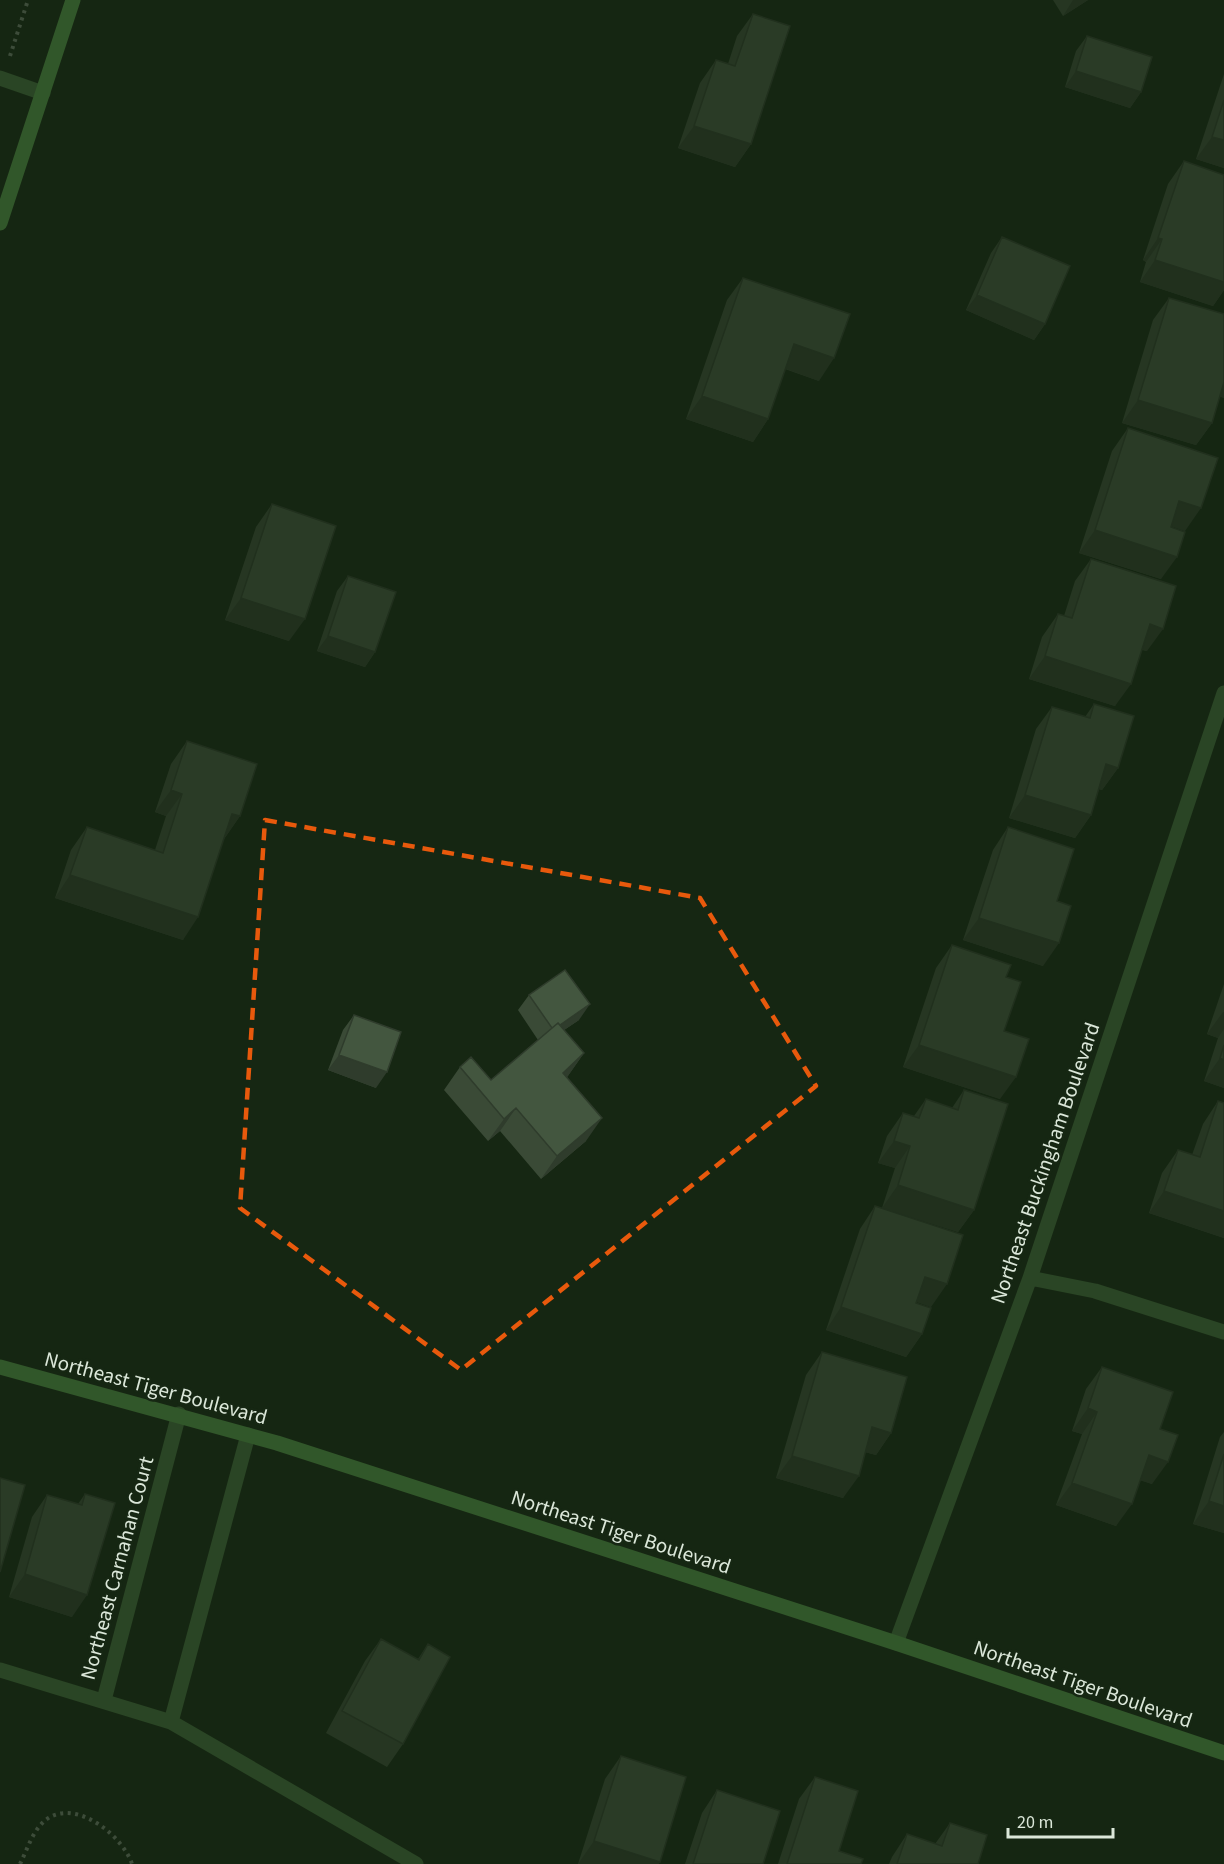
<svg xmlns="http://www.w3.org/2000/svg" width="1224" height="1864" viewBox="0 0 1224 1864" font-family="'Source Sans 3',sans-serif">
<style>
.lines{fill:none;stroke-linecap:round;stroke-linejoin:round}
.path{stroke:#6d7b6a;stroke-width:4;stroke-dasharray:3 4.5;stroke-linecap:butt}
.lane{stroke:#436b3c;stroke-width:15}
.street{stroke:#436b3c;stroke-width:15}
.secondary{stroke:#539347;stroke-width:15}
.wall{fill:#3a4a36}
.shaded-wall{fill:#2f3c2c}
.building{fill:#43563f;stroke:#2f3c2c;stroke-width:1.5}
.marked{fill:none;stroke:#e8590c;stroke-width:4.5;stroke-dasharray:12 8;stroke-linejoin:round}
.labels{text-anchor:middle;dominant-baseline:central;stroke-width:5;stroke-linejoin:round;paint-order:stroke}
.street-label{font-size:21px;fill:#dbe7d9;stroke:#162713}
</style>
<rect width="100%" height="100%" fill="#162713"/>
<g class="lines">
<path class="path" d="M10,56L28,0
M20,1864C28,1848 34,1826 50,1817C80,1801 123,1837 132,1864"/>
<path class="lane" d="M0,78L43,93"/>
<path class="street" d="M1030,1278L1095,1291L1224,1332
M896,1643L1030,1278L1224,693
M0,1670L171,1722L416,1864
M104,1700L179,1414
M171,1722L248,1435"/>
<path class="secondary" d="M0,223L73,0
M0,1367L277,1443L896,1643L1224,1753"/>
</g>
<path class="wall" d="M1053,0H1088L1063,16Z
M753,14L751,144L735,167L678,148L700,83L716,60L728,64L737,36Z
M1087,36L1141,92L1130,108L1065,87L1076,51Z
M1224,74V168L1196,159Z
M1184,161L1224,175V290L1213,306L1140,282L1146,262L1143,260L1168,184Z
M1002,237L1045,324L1034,340L966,310L991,253Z
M743,278L819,381L785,369L768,419L753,442L686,419L727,300Z
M1169,298L1224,314V398L1220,396L1212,423L1196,445L1122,423L1153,320Z
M1128,428L1185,531L1171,526L1161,579L1079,553L1112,451Z
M272,504L289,641L225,620L256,527Z
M1091,559L1147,651L1142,650L1115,706L1029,679L1042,637L1058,614L1064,616L1075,581Z
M348,576L375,652L365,667L317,651L337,591Z
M1094,704L1118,768L1102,790L1099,789L1091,815L1075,838L1009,818L1036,729L1052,707L1085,717Z
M187,741L240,816L224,839L183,940L55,898L71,850L87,827L155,850L166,816L155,812L171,764Z
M1008,827L1057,901L1043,966L963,940L993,850Z
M952,945L1006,977L1000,1099L903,1067L936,968Z
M1224,984V1088L1204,1081L1218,1038L1207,1034Z
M529,995L579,1020L564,1030L584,1053L567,1077L586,1141L541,1179L500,1131L488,1141L444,1090L460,1067L491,1080L538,1040L518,1010Z
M354,1015L376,1088L328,1070L343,1030Z
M964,1090L974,1210L958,1232L882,1208L895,1168L878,1163L887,1136L903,1113L914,1116L926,1099L952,1108Z
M1218,1101L1224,1238L1149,1213L1162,1173L1178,1150L1192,1155L1203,1124Z
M875,1206L931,1307L917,1302L922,1334L906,1357L826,1330L860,1229Z
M822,1352L891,1433L876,1455L865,1452L843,1498L776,1478L806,1375Z
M1102,1367L1160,1429L1152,1484L1140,1480L1116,1526L1056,1505L1082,1434L1072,1431L1086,1389Z
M1224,1432V1533L1193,1524L1220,1437Z
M85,1494L72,1617L9,1597L32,1517L47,1495L78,1504Z
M381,1639L418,1659L428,1644L403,1744L387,1767L326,1733L365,1661Z
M621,1756L660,1862L658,1864H578L605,1779Z
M815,1777L839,1851L861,1864H778L799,1799Z
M717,1790L763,1864H685L702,1813Z
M950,1823L978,1864H889L892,1857L907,1834L935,1844Z"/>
<path class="shaded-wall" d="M1073,0H1088L1063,16Z
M1076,71L1141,92L1130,108L1065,87Z
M694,126L751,144L735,167L678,148Z
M1212,137L1224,140V168L1196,159Z
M1158,238L1162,239L1146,262L1143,260Z
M1155,260L1224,282V290L1213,306L1140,282Z
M977,295L1045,324L1034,340L966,310Z
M794,344L834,358L819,381L778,366Z
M1224,376V398L1211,394Z
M702,396L768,419L753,442L686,419Z
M1138,400L1212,423L1196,445L1122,423Z
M1179,501L1201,508L1185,531L1163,523Z
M1095,530L1177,557L1161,579L1079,553Z
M241,598L305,619L289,641L225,620Z
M1150,624L1163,629L1147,651L1134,647Z
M328,636L375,652L365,667L317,651Z
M1045,656L1131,684L1115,706L1029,679Z
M1106,764L1118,768L1102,790L1090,787Z
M171,790L182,794L166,816L155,812Z
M1025,795L1091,815L1075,838L1009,818Z
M232,814L240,816L224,839Z
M70,875L198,917L183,940L55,898Z
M979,918L1059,943L1043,966L963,940Z
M590,1004L579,1020L542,1045L553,1030Z
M1223,1012H1224V1029L1218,1038L1207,1034Z
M919,1045L1016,1077L1000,1099L903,1067Z
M584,1053L568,1076L547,1095L563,1073Z
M339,1055L387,1072L376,1088L328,1070Z
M1220,1058L1224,1060V1088L1204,1081Z
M516,1108L500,1131L488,1141L504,1119Z
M602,1118L586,1141L541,1179L557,1156Z
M894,1141L910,1146L895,1168L878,1163Z
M898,1185L974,1210L958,1232L882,1208Z
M1164,1191L1224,1211V1238L1149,1213Z
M925,1277L947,1284L931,1307L909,1299Z
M841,1307L922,1334L906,1357L826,1330Z
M1088,1408L1097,1412L1082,1434L1072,1431Z
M872,1427L891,1433L876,1455L857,1450Z
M1149,1455L1168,1462L1152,1484L1133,1478Z
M792,1456L859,1476L843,1498L776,1478Z
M1072,1483L1132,1504L1116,1526L1056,1505Z
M1209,1501L1224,1506V1533L1193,1524Z
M25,1574L87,1595L72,1617L9,1597Z
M594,1841L660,1862L658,1864H578Z"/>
<path class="building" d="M753,14L790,26L751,144L694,126L716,60L735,66Z
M1087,36L1152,57L1141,92L1076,71Z
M1224,100V140L1212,137Z
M1184,161L1224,175V282L1155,260L1162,239L1158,238Z
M1002,237L1070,266L1045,324L977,295Z
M743,278L850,314L834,358L794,344L768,419L702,396Z
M1169,298L1224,314V382L1212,423L1138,400Z
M1128,428L1218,458L1201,508L1179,501L1171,527L1185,532L1177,557L1095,530Z
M272,504L336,526L305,619L241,598Z
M1091,559L1176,586L1163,629L1150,624L1131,684L1045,656L1058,614L1072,618Z
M348,576L396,592L375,652L328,636Z
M1094,704L1134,716L1118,768L1106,764L1091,815L1025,795L1052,707L1090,718Z
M187,741L257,764L240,816L232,814L198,917L70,875L87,827L163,853L182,794L171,790Z
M1008,827L1074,849L1057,901L1071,906L1059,943L979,918Z
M952,945L1011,965L1006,977L1021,982L1004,1031L1029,1039L1016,1077L919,1045Z
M565,970L590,1004L560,1025L558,1023L552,1028L529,995Z
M354,1015L401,1032L387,1072L339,1055Z
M558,1023L584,1053L563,1073L602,1118L557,1156L516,1108L504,1119L460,1067L471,1057L491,1080Z
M1224,1045V1060L1220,1058Z
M964,1090L1008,1104L974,1210L898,1185L910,1146L894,1141L903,1113L919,1118L926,1099L958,1110Z
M1218,1101L1224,1103V1211L1164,1191L1178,1150L1200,1157Z
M875,1206L963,1235L947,1284L925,1277L916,1303L931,1308L922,1334L841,1307Z
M822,1352L907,1377L891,1433L872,1427L859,1476L792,1456Z
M1102,1367L1173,1392L1160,1429L1178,1435L1168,1462L1149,1455L1132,1504L1072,1483L1097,1412L1088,1408Z
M1224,1454V1506L1209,1501Z
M0,1478L25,1485L0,1572Z
M85,1494L115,1503L87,1595L25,1574L47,1495L82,1505Z
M381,1639L419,1660L428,1644L450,1657L403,1744L342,1711Z
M621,1756L686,1777L660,1862L594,1841Z
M815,1777L858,1791L839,1851L863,1859L861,1864H787Z
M717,1790L780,1811L763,1864H693Z
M950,1823L987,1835L978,1864H897L907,1834L942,1846Z"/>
<path d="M0 0H1224V1864H0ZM265,820L700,898L816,1086L461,1370L240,1208Z" fill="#162713" fill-opacity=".55" fill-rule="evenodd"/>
<path class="marked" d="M265,820L700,898L816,1086L461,1370L240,1208Z"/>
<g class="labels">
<g class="street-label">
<text transform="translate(1045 1163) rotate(-71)">Northeast Buckingham Boulevard</text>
<text transform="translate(156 1388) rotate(15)">Northeast Tiger Boulevard</text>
<text transform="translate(621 1532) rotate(18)">Northeast Tiger Boulevard</text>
<text transform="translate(117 1568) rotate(-75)">Northeast Carnahan Court</text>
<text transform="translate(1083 1684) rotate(19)">Northeast Tiger Boulevard</text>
</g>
</g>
<path d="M1008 1828v9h105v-9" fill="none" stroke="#dbe7d9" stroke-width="3"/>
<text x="1017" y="1828" font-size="18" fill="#dbe7d9" stroke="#162713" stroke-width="4.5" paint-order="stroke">20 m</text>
</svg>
